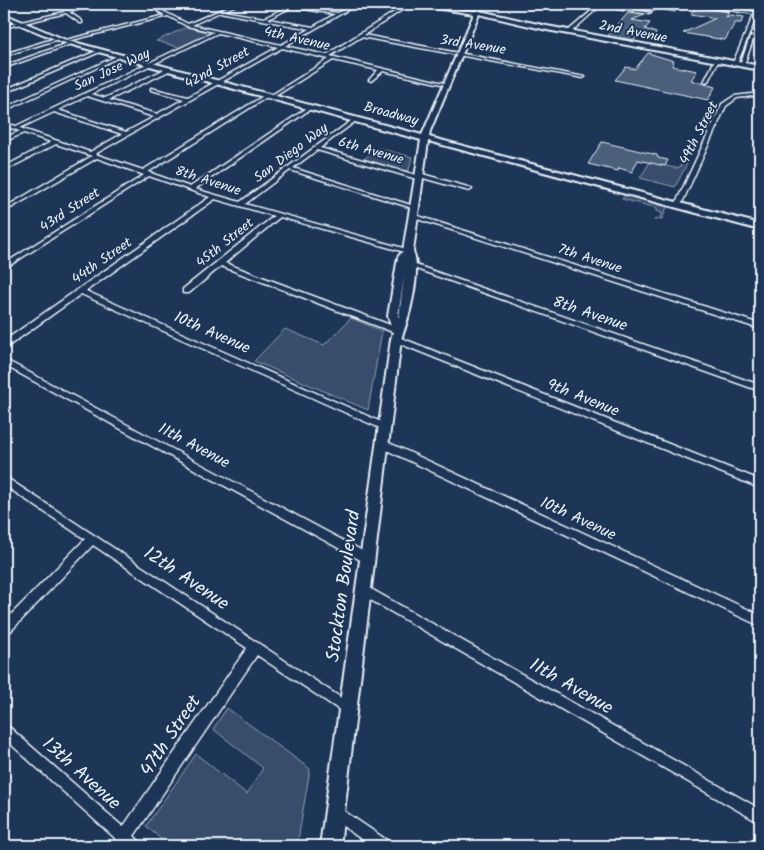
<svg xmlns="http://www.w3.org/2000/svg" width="764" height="850" viewBox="0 0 764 850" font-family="Kalam,sans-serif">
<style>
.green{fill:#374d6c;stroke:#909fb2}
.building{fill:#495e7a;stroke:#e8f1f8}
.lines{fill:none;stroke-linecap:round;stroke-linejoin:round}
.street-casing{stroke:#e8f1f8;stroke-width:3}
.secondary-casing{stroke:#e8f1f8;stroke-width:4}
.street{fill:#1d3557;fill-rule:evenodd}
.secondary{fill:#1d3557;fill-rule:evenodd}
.labels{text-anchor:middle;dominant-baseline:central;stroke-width:4;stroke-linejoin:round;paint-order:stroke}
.far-street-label{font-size:14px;fill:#e8f1f8;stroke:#1d3557}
.street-label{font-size:16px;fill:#e8f1f8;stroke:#1d3557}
.near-street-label{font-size:19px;fill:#e8f1f8;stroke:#1d3557}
</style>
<rect width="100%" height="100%" fill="#1d3557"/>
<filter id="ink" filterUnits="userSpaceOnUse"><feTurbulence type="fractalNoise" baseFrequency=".02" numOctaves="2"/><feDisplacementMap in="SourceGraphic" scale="10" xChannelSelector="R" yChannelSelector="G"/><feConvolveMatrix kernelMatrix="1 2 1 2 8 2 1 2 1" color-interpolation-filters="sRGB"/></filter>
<g filter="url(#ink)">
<path class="green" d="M187,27L213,33L182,48L156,41Z
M377,148L412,157L409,170L405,171L364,159Z
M683,161L688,162L675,187L640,178L650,162L675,168L680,167Z
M625,195L667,206V207L662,219L654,220L659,219L662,213L657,211V208L622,199Z
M351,318L382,331L368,410L254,361L285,329L324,345Z
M227,708L310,769L297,846H169L146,826L196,754L247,794L263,768L213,729Z"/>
<path class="building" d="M636,4H681L675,12L659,9L652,12L633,8Z
M696,7L729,12L726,17L731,15L744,17L741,23H735L725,40L683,33L716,18L691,14Z
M628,13L644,15L632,20L650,23L645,29L656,33L655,36L640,34L634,40L608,36Z
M648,53L674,61L672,66L697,71L691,80L715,87L708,100L615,80L626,67L635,69Z
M602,142L657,155L658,158L668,160L665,166L638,160L632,172L619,168L618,171L588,164Z"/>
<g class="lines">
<g class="street-casing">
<path id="street" d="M97,4H102L69,12L82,21V23H80L66,13L4,28V26L64,12L65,10L67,11Z
M145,4H149L188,24L234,4H238L224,11L264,18L294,4H298L296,6L338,13L354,4H358L285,46L326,55L407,4H411L364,35L585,77L583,78L361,37L330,56L448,84L446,85L383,71L371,81L369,80L378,70L333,60L272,98H270V96L329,59L282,48L95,154L143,170L265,95H267V97L148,172L190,187L310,106L312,107V108L195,189L240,202L355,118H357V120L320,148L416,175L419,173L471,188L472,189L469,191L423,178L420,180L317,150L293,168L417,207L412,208L290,170L245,204L410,250V252L408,253L280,217L225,263L401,329L402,331L398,334L221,266L189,293H183V289L274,216L215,199L86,291L388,425L389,427L388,429H382L81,294L7,347L4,348V341L210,197L149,176L4,269V264L144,175L97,158L4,212V208L92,156L56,144L4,171V167L51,142L24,133L4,142V138L20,131L4,126V123L16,126L214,32L187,26L168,16L64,42L62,41L165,15ZM292,7L335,14L313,27L268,19ZM220,12L310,29L281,45L192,25ZM218,33L278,47L188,97L151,88V90L184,99L157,114L109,100L169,71V69H165L105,98L91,94ZM87,96L154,117L126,132L58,110ZM54,112L122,134L90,152L20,128Z
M589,4H603L651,13L649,14L600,6L570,33H568V31L597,6Z
M692,4H699L754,12L756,9L744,4L759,7L758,13H760V15H757L737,64L733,63L754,14Z
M752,36L754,37L744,65L740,66L750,37Z
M56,38L59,39L4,56V54Z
M71,42L74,43L4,68V66Z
M99,50L102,51L4,93V90Z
M119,55L122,56L4,111V108Z
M717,59L719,60L708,81L704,82L715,60Z
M760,93V95L737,98L726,106L681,205L676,206L675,205L722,104L734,96Z
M411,215H415L760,324V329L411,217Z
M410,263L760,385V391L408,266L407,265Z
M396,336L760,480V488L393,341L392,339Z
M4,359L372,556L373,559L372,562L368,564L364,562L4,365Z
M383,440L760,615V626L380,447L379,444L380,441Z
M4,476L352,705L354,709L352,713L348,715L344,713L257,655L134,836L139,841L141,846H112L116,839L4,738V724L8,726L123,827L247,648L93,545L8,634L4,636V622L85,539L4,485Z
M364,585L760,809V823L360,594L359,590L360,586Z
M335,805L388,841L390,846H371L330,817L328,812L330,807Z"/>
</g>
<g class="secondary-casing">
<path id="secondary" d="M409,4L476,11L479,4H483L480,11L547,26L760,66V70L547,30L479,14L430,131L429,137L760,224V230L428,141L413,251C422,270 409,319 401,339L340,846H320L391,339L393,332L388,316L398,257L403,251L421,140L62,42L4,18V14L66,40L422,135L474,14ZM404,277L399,317L398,316Z"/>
</g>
<use href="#street" class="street"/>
<use href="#secondary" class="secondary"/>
</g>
</g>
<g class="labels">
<g class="far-street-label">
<text transform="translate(633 32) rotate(11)">2nd Avenue</text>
<text transform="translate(297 39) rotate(13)">4th Avenue</text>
<text transform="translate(473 45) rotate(9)">3rd Avenue</text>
<text transform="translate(217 68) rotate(-29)">42nd Street</text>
<text transform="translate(112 70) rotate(-25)">San Jose Way</text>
<text transform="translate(391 114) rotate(15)">Broadway</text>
<text transform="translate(699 133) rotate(-63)">49th Street</text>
<text transform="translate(371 151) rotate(16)">6th Avenue</text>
<text transform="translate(291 153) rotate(-37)">San Diego Way</text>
<text transform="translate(208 181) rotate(18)">8th Avenue</text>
<text transform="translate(70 210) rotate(-33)">43rd Street</text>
<text transform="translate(225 243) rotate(-39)">45th Street</text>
<text transform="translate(590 259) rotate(18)">7th Avenue</text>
<text transform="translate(102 261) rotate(-35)">44th Street</text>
</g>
<g class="street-label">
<text transform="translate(590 314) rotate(19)">8th Avenue</text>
<text transform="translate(212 333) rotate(24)">10th Avenue</text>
<text transform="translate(583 398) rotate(22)">9th Avenue</text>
<text transform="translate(194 446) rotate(28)">11th Avenue</text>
<text transform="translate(578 519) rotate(25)">10th Avenue</text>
</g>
<g class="near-street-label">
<text transform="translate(186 579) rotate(34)">12th Avenue</text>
<text transform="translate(344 586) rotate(-82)">Stockton Boulevard</text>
<text transform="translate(571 687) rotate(30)">11th Avenue</text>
<text transform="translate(171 736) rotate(-56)">47th Street</text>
<text transform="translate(81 774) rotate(42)">13th Avenue</text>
</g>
</g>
<rect width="764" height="850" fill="none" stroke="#1d3557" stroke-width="20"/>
<rect x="10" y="10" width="744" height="830" fill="none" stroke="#e8f1f8" stroke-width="2" filter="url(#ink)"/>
</svg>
